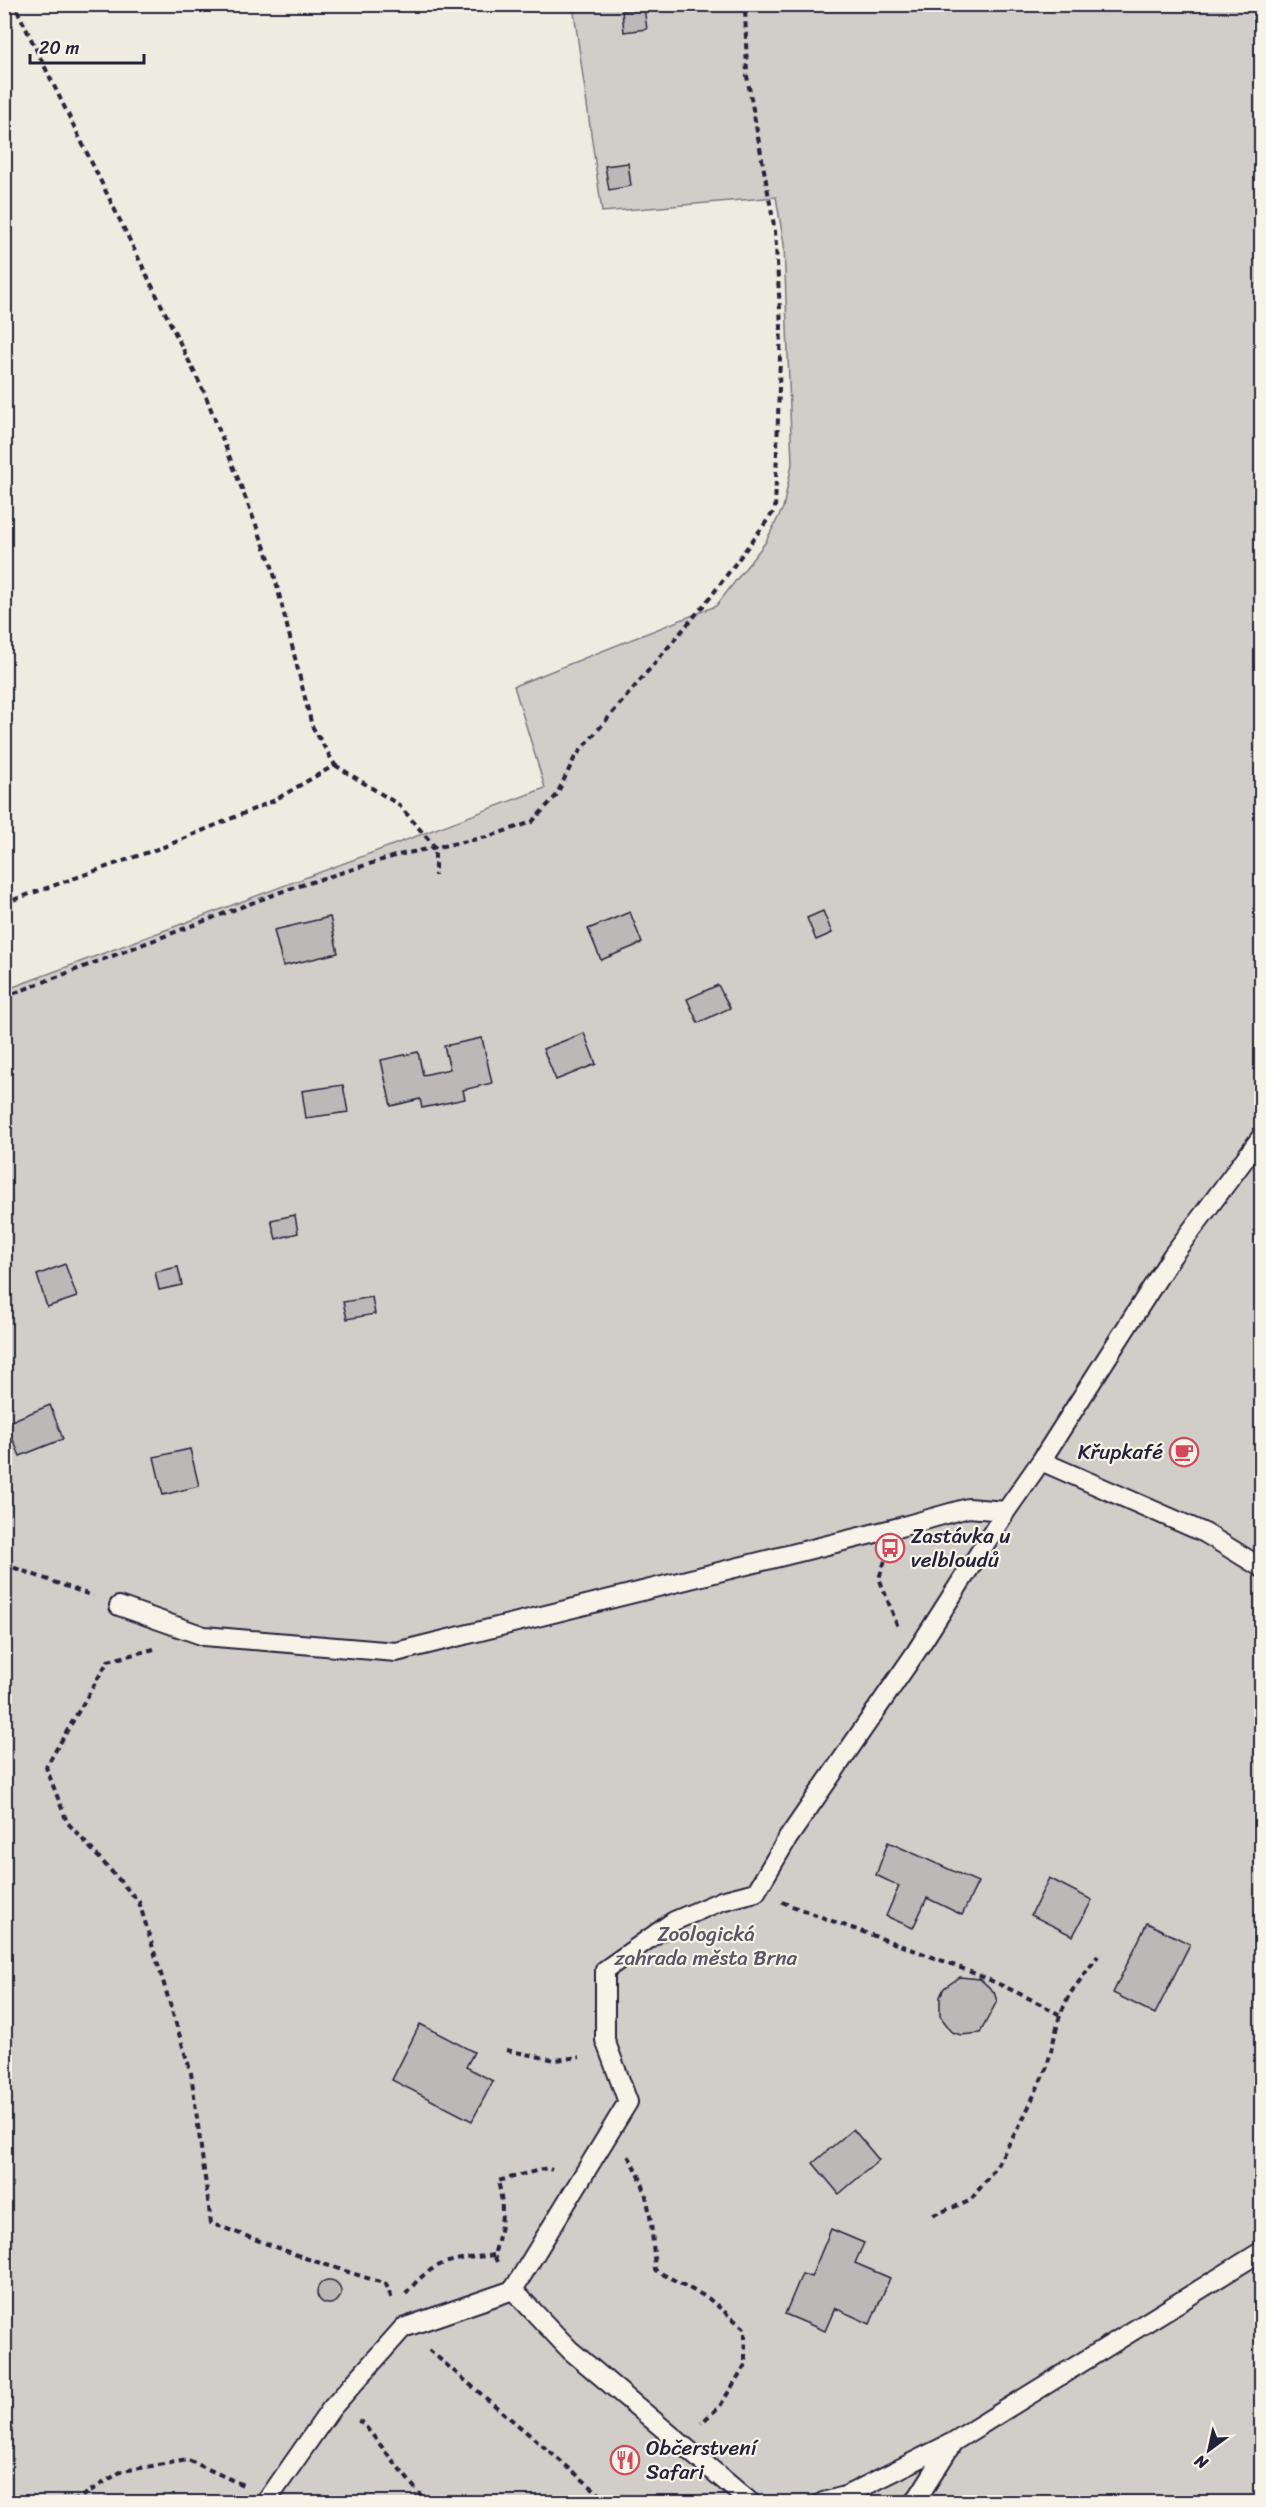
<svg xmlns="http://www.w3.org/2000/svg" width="1266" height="2507" viewBox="0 0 1266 2507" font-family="Sriracha,sans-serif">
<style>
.green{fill:#d1cdc9;stroke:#7a7882;stroke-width:1.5}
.building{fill:#bbb8b7;stroke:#22223b;stroke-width:1.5}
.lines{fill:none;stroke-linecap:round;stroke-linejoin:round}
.lane-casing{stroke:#22223b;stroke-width:22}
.path{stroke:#22223b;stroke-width:4;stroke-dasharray:6 4.5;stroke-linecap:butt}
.lane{stroke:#f7f3e8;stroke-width:18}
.labels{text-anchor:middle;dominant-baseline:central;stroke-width:4.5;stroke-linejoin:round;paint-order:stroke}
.poi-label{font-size:21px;fill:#22223b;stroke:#f7f3e8;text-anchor:start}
.park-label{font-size:21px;fill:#575566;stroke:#f7f3e8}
</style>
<rect width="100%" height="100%" fill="#eeebe1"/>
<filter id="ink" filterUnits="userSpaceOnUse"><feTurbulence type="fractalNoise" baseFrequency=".0167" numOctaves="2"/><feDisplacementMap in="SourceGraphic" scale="12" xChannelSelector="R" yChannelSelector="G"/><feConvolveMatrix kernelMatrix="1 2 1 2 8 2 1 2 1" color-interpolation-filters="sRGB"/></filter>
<g filter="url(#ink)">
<path class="green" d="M573,5H1261V2502H5V990L545,788L514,686L716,606L765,543L783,508L792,464L784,244L776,197L602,212Z"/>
<path class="building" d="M644,8L647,29L624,32L622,11Z
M628,163L631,186L609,190L605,166Z
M823,911L832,933L816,940L807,918Z
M630,912L642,943L601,960L588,929Z
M330,917L338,953L283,966L274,930Z
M718,985L730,1008L698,1023L687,999Z
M584,1033L596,1064L556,1080L543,1049Z
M482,1038L492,1083L463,1090L465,1099L422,1108L420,1099L391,1106L381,1060L418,1052L423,1075L450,1069L444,1046Z
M343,1085L348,1112L306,1118L302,1091Z
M295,1215L298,1233L276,1239L271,1220Z
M65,1264L77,1297L47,1307L37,1275Z
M178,1267L182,1285L159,1290L155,1272Z
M372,1297L375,1314L347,1319L343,1302Z
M50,1405L63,1439L20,1456L6,1423Z
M190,1449L199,1486L163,1495L154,1457Z
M888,1842L978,1882L962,1915L927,1898L913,1928L886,1916L899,1886L876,1875Z
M1049,1878L1092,1900L1073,1936L1031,1915Z
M1147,1923L1190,1944L1155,2014L1113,1993Z
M960,1977L980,1979L994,1992L997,2001L980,2033L961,2035L952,2032L940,2016V1997L944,1988Z
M420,2024L474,2052L466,2067L493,2081L472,2121L392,2080Z
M853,2129L879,2160L839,2194L813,2163Z
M831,2229L864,2243L855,2263L890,2278L870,2324L835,2308L825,2331L785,2314L802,2274L811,2277Z
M317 2292a12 12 0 1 1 24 0a12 12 0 1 1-24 0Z"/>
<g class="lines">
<g class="lane-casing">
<path id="lane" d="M1262,1136L1172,1256L1041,1461L1205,1533L1262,1568
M1006,1511L1041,1461
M119,1606L204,1636L396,1652L900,1527L968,1508L1006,1511L916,1652L788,1838L756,1892L721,1901L674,1921L605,1970V2040L628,2102L513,2290L403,2328L331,2409L266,2502
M513,2290L570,2350L750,2502
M823,2502L845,2496L951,2443
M915,2502L953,2442L1262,2251"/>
</g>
<path class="path" d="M335,765L399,805L435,847V876
M4,903L166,846L273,801L335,765L312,726L272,566L205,394L14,4
M4,997L286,890L398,855L487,837L532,822L556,796L575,757L709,599L775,510L781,326L775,231L747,76L745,4
M885,1561L879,1578L898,1627
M4,1564L93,1596
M154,1649L108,1661L46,1767L67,1822L139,1902L191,2073L211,2223L308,2259L386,2284L393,2302
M782,1902C875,1939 973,1965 1060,2015L1069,1995L1098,1956
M506,2050L555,2060L580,2057
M628,2156C651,2187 652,2232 655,2270L708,2298L745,2329V2365L720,2406L701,2423
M933,2215L970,2201L996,2167L1022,2121L1047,2067L1060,2015
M497,2262L494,2255C502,2228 505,2209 498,2181L547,2168L552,2170
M406,2294C433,2259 452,2260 494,2255
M429,2350L602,2496L598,2502
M358,2421L362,2422L426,2502
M602,2496L701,2500
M73,2502L122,2471L188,2460L243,2485"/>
<use href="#lane" class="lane"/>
</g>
</g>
<defs>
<g id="cafe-ring" transform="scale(1.5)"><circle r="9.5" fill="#f7f3e8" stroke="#d1495b" stroke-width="1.5"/><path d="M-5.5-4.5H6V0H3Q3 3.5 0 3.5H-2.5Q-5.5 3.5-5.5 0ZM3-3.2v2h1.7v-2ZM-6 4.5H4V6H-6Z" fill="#d1495b"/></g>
<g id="bus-ring" transform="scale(1.5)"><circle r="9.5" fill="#f7f3e8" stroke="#d1495b" stroke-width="1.5"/><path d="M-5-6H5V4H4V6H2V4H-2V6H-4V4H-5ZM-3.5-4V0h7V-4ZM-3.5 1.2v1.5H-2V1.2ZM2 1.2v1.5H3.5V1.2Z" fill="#d1495b"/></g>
<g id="restaurant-ring" transform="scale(1.5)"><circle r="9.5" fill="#f7f3e8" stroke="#d1495b" stroke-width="1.5"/><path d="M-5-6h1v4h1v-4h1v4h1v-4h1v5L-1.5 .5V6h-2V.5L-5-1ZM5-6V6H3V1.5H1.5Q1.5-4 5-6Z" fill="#d1495b"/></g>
</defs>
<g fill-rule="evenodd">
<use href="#cafe-ring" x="1184" y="1452"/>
<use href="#bus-ring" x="890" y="1548"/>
<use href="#restaurant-ring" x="625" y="2460"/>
</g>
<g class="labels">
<g class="poi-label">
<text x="1163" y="1452" text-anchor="end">Křupkafé</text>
<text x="911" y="1536">Zastávka u<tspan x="911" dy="24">velbloudů</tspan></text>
<text x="646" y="2448">Občerstvení<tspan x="646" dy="24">Safari</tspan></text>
</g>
<g class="park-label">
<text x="706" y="1934">Zoologická<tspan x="706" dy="24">zahrada města Brna</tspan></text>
</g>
</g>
<rect width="1266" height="2507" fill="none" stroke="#f7f3e8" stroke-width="24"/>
<rect x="12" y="12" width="1242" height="2483" fill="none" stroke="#22223b" stroke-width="2" filter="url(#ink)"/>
<g transform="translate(1209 2450) rotate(213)" stroke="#f7f3e8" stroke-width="4.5" paint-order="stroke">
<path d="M0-4.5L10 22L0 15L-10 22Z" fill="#22223b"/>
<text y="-9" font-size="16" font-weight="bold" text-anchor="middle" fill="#22223b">N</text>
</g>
<path d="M30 54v9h114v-9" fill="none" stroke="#22223b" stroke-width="3"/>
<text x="39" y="54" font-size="18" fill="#22223b" stroke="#f7f3e8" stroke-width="4.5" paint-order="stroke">20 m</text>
</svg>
